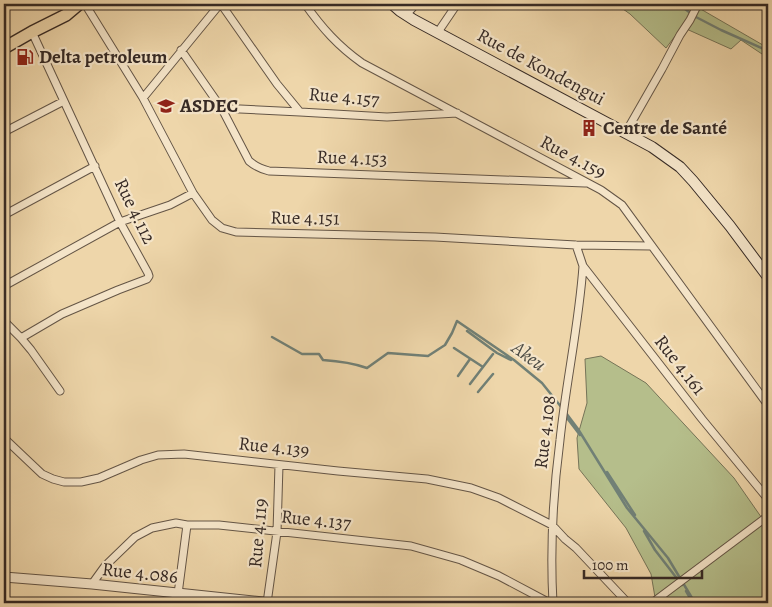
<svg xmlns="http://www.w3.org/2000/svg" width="772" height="607" viewBox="0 0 772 607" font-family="Alegreya,serif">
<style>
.green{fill:#b5be8b;stroke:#767458}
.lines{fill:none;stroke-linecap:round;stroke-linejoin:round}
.stream{stroke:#718076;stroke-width:2.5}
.minor-casing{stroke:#645546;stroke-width:9}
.tertiary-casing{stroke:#645546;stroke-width:11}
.secondary-casing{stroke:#362a25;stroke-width:12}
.primary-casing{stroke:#362a25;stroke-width:14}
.minor{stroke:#f4e4c8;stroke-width:7}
.tertiary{stroke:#f4e4c8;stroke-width:9}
.secondary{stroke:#f4e4c8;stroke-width:10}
.primary{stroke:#eed6aa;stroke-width:11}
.labels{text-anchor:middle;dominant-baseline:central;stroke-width:4.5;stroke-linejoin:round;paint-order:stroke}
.poi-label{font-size:19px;font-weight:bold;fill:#362a25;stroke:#f4e4c8;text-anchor:start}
.street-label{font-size:19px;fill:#362a25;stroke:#f4e4c8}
.water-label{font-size:20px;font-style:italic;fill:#4f4e47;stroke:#f4e4c8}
</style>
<rect width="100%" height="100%" fill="#eed6aa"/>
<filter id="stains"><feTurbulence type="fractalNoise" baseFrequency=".004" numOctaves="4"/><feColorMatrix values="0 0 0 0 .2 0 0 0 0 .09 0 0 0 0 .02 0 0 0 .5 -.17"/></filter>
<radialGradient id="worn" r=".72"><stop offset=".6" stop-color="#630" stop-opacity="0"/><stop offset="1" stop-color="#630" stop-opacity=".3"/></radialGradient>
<path class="green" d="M616,4H692L768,48V58L741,40L731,49L682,27L666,48L630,14Z
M601,356L646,383L734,478L766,524L768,529V603H656L651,574L626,528L579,469L577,438L587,403L585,359Z"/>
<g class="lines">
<path class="stream" d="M679,4L694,16L721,30L764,49L768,52
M467,331L497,353L511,360
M272,337L302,354H319L323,360C338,361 353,363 367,368L388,353L428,356L445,345L452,333L457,321L514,360L542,383L562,408
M454,348L483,367L470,384
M483,367L493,354
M458,376L470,359
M478,392L493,374
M566,413L578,429L627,508L668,558L695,603
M567,418L580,435
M607,472L635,515
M644,531L655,550L682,585
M686,591L693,603"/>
<g class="minor-casing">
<path id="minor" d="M85,4L143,98L193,193L212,220L222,228L236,232L435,237L576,245L651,246
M221,4L277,84L300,112L387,117L457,113
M305,4C322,28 338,46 362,63L601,190L622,205L768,405
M406,15L416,4
M438,32L457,4
M181,50L222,109L249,161C256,167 261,169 269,171L585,183
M143,98L220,4
M222,109H240L300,112
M4,132L64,101
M626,132L662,69L680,35L690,20L698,4
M4,215L95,166
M576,245L583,266L702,419L758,487L768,499
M4,286L120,222L170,205L193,193
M4,321L21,338L31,350L60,391
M21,338L62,314L118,290L147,279L149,276L148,273L120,222L32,32
M4,438L42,474L53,479L64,482H81L99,478L141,460L158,455L184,454L338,471L427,479L471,488L499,498L552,525L565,539L576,548L628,603
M92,584L105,566L135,537L152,528L176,523L187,525H219L411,546L461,560L499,576L550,603
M178,594L187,525
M267,603L277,532L279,465
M553,603C550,549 553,494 560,440C566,382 579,324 583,266
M652,603L768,516"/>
</g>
<g class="tertiary-casing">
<path id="tertiary" d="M4,577L92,584L273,603"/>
</g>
<g class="secondary-casing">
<path id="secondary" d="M392,4L400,11L414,20L652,147L680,167L693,181L730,226L768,277"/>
</g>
<g class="primary-casing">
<path id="primary" d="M4,48L32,32L66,15L79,4"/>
</g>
<use href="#minor" class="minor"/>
<use href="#tertiary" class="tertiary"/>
<use href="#secondary" class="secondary"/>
<use href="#primary" class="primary"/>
</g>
<defs>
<g id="fuel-bare" transform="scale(1.35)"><path d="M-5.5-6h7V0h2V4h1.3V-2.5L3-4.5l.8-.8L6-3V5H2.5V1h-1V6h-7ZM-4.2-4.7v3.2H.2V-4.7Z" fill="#8f2418" stroke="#f4e4c8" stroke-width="2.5" paint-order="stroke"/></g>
<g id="school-bare" transform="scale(1.35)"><path d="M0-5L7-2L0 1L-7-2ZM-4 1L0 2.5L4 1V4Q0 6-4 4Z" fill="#8f2418" stroke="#f4e4c8" stroke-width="2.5" paint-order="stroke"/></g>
<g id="building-bare" transform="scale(1.35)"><path d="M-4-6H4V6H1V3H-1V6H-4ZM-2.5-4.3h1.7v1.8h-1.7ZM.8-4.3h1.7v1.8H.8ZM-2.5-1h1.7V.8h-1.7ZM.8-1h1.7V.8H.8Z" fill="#8f2418" stroke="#f4e4c8" stroke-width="2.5" paint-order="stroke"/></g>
</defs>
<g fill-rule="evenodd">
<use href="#fuel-bare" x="25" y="57"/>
<use href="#school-bare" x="166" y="106"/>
<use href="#building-bare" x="589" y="128"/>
</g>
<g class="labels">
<g class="poi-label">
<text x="39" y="57">Delta petroleum</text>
<text x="180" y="106">ASDEC</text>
<text x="603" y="128">Centre de Santé</text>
</g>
<g class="street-label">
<text transform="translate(541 67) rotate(28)">Rue de Kondengui</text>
<text transform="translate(344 97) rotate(5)">Rue 4.157</text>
<text transform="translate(573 157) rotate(28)">Rue 4.159</text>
<text transform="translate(352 158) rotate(2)">Rue 4.153</text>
<text transform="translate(135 211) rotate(64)">Rue 4.112</text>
<text transform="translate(305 218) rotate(1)">Rue 4.151</text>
<text transform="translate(680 365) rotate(52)">Rue 4.161</text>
<text transform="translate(545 432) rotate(-83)">Rue 4.108</text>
<text transform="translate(274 447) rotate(6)">Rue 4.139</text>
<text transform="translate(316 520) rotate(6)">Rue 4.137</text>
<text transform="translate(258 533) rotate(-85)">Rue 4.119</text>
<text transform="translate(140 573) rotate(6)">Rue 4.086</text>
</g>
<g class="water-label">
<text transform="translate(529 356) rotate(36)">Akeu</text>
</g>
</g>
<rect width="772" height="607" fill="none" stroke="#eed6aa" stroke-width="20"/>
<rect x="5" y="5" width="762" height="597" fill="none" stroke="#362a25" stroke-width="2.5"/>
<rect x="10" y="10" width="752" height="587" fill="none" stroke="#362a25"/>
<path d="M584 570v8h118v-8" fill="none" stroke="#362a25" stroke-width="2.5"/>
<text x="592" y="570" font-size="15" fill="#362a25" stroke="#f4e4c8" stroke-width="4" paint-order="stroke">100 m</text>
<rect width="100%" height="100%" filter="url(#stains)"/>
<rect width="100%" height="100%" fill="url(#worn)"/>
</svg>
